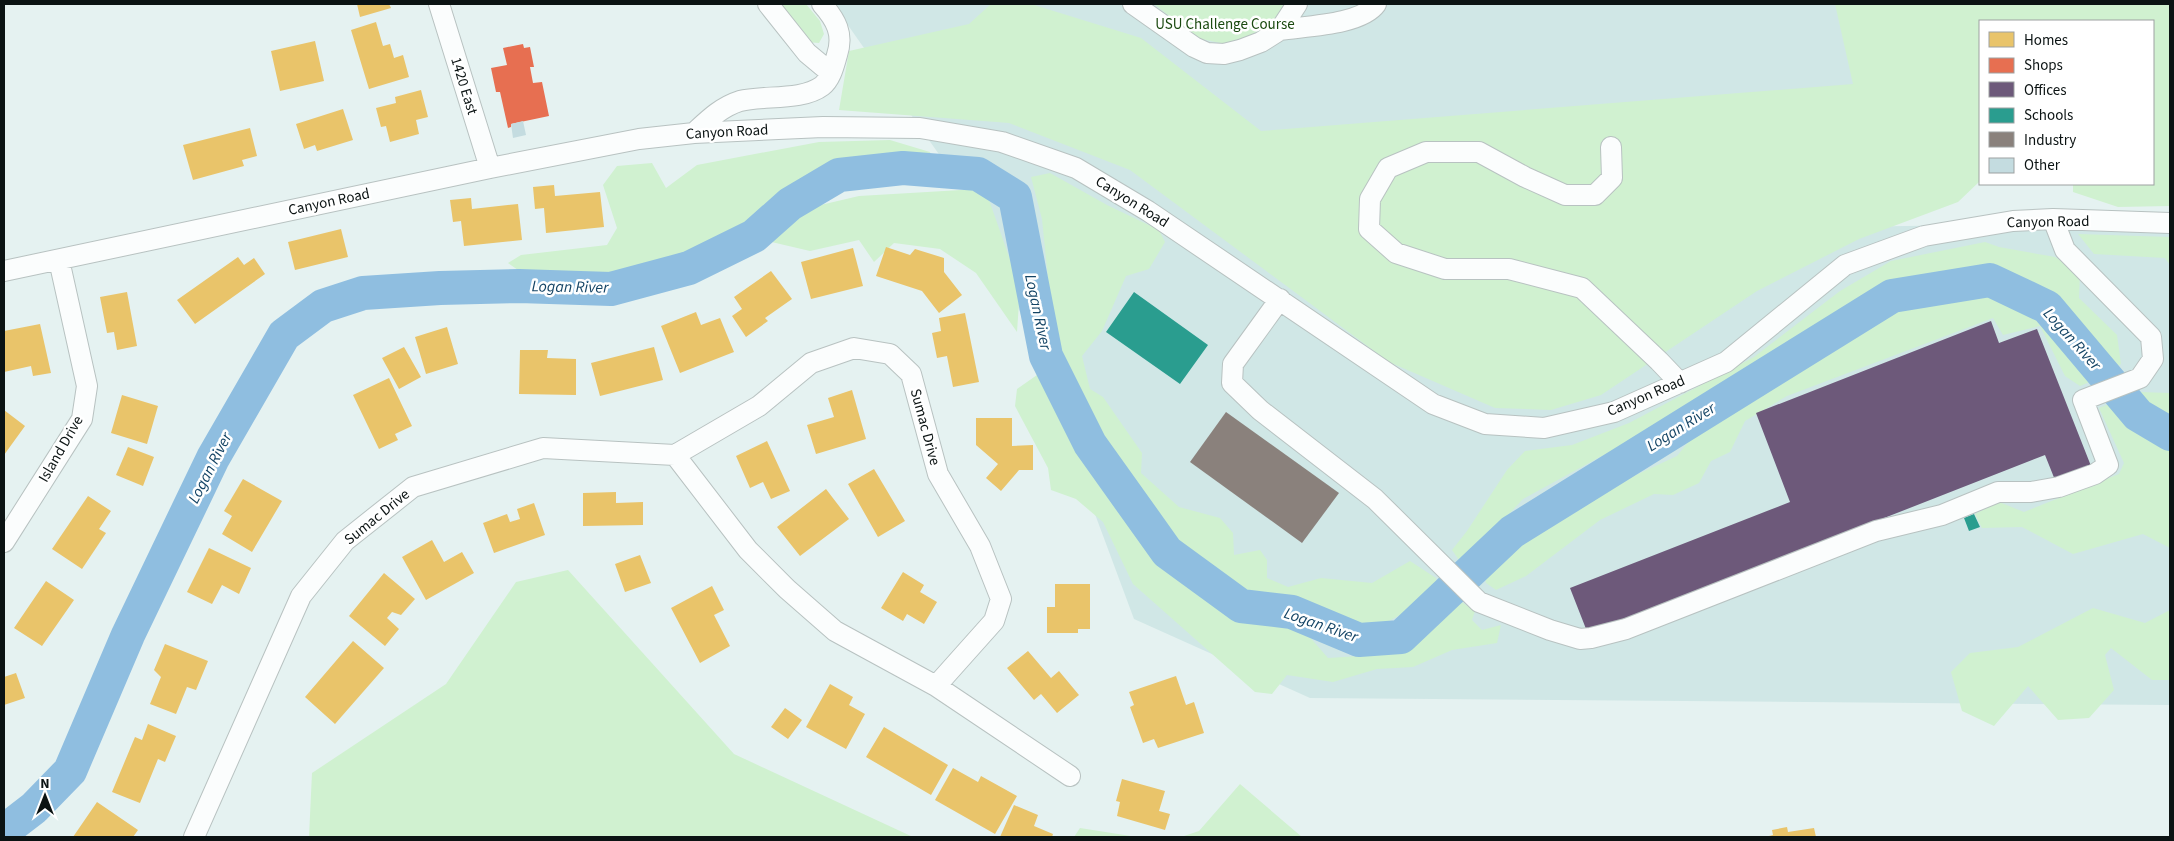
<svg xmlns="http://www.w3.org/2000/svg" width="2174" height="841" viewBox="0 0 2174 841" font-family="'Source Sans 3',sans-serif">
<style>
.built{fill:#d0e7e6}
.green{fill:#d0f1d0}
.homes{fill:#e9c46a}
.shops{fill:#e76f51}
.offices{fill:#6d597a}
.schools{fill:#2a9d8f}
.industry{fill:#8a817c}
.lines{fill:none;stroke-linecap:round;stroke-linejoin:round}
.river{stroke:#8fbee0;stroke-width:34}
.building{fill:#c4dce0}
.minor-casing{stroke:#b8c2c1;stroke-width:22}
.minor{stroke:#fbfdfd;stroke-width:20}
.labels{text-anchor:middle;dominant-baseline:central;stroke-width:5;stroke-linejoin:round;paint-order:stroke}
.park-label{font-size:15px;fill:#1a490f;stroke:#fff}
.street-label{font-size:15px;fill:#0b1313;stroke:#fff}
.water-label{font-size:16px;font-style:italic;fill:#144465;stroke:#fff}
</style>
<rect width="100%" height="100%" fill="#e5f2f1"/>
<path class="built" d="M833,4H2144L1980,21L1719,229L2170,222V705L1310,698L1134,619L986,221Z"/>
<path class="green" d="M778,4H806L820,21L824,34L819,43L805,42Z
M991,4H1031L1141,38L1261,131L1853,84L1835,4H2170V206L2118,207L2073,192V184H2153V21H1980V181L1958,202L1859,239L1757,291L1601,395L1551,410L1495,408L1389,362L1130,170L1009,123L839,110L849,51L969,24Z
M1154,4H1284L1274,20L1247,38L1225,44L1197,38Z
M890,140L930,152L932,161L923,166L889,164L818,171L808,200L812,207L859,196L978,189L988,197L1020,288L1017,332L976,273L940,249L894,243L874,262L859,240L810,251L763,240L758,222L709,247L617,277L532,280L508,263L521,255L607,245L617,228L603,185L617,166L652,163L666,188L697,165L819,142Z
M1050,173L1107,205L1159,230L1165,242L1149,269L1126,276L1102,331L1082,356L1090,389L1103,397L1142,453L1141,473L1179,507L1220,518L1233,533L1234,555L1260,550L1267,560V578L1288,587L1321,578L1372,583L1410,561L1436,578L1437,588L1420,604L1378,627L1349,631L1273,600L1261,602L1263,618L1308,635L1328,658L1391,654L1427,634L1460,601L1475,611L1472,620L1482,630L1501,625L1497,643L1452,650L1413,667L1377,669L1333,682L1287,675L1272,694L1255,692L1133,584L1103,522L1076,499L1051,490L1048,468L1015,406L1017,389L1037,375L1066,411L1057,368L1042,219L1031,177Z
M2078,234L2170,237V265L2165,258L2094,254Z
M1985,242L1999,247L2055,257L2080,273L2079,298L2117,335L2121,364L2099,378L2080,386L2065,376L2040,326L2003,335L1993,318L1787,396L1745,421L1730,452L1711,461L1699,483L1673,495L1654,494L1600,520L1526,576L1496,590L1486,583L1484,569L1510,539L1571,505L1677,456L1705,421L1791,372L1820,347L1810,338L1772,359L1694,413L1598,458L1523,499L1471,555L1459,560L1452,550L1467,531L1507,470L1525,451L1572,445L1629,423L1754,357L1840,291L1891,261Z
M2139,392L2170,393V548L2143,534L2073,554L2022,527L1982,528L1975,514L1999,502L2024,512L2119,474L2124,463L2099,408Z
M568,570L734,754L913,837H309L312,773L446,684L516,582Z
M2093,608L2145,623L2170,610V680H2152L2111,648L2105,655L2114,690L2089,718L2058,720L2028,686L1994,726L1962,711L1951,672L1970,653L2018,647Z
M1240,784L1302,837H1181L1199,831Z
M1080,828L1137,837H1074Z"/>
<path class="homes" d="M357,4H389L391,8L360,17Z
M376,22L383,46L390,44L394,58L403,55L409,77L369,89L351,30Z
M315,41L324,81L280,91L271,51Z
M421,90L428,117L416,120L419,134L390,142L386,126L381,127L376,108L396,103L395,97Z
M343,109L353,140L317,151L315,145L304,149L296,124Z
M250,128L257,156L242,160L244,166L193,180L183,145Z
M554,185L555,196L600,192L604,227L546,233L544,208L535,209L533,187Z
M471,198L472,209L518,204L522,240L464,246L461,221L453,222L450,200Z
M341,229L348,257L295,270L288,242Z
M886,247L910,255L915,249L944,258V272L962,295L939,313L922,291L876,276Z
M853,248L863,286L811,299L801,262Z
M238,257L244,265L254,258L265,274L195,324L177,300Z
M771,271L792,299L765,318L768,321L746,337L732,316L742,309L734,297Z
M127,292L137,346L117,350L114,332L107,333L100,297Z
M696,312L701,325L720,318L734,352L680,373L661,326Z
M965,313L979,382L953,387L947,356L937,358L932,333L941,331L939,318Z
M40,324L51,373L33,376L31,366L4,372V331Z
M447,327L458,364L426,374L415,337Z
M404,347L421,377L399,389L382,358Z
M654,347L663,380L600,396L591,363Z
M520,350H548L547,358L576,359V395L519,394Z
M389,378L412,426L395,434L398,440L379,449L353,395Z
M852,390L866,439L816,454L807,425L834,417L828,398Z
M122,395L158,406L147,444L111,433Z
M4,410L25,426L4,455Z
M976,418H1012V446L1033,445V470H1019L1001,491L986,478L998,464L976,445Z
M767,441L790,491L771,499L763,482L750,488L736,456Z
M128,447L154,457L143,486L116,475Z
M874,469L905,521L878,537L848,484Z
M243,479L282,501L252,552L222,534L232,516L224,511Z
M826,489L849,519L800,556L777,527Z
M616,492V503L643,502V525L583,526V493Z
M88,496L111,511L99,529L106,533L82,569L52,549Z
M534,503L545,535L494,553L483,523L507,514L510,522L520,519L517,509Z
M432,540L444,562L462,552L474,573L426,600L402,557Z
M209,548L251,568L239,594L222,585L212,604L187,592Z
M640,555L651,583L625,592L615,564Z
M903,572L924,585L920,592L937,602L924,624L907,614L903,621L881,608Z
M384,573L415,599L401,615L392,612L387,618L399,629L385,646L349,616Z
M46,581L74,600L42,646L14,628Z
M1055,584H1090V629H1078V633H1047V607H1055Z
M712,586L724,610L714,615L730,646L700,663L671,608Z
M353,641L384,668L335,724L305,697Z
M165,644L208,661L196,690L187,687L176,714L150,704L161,677L154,670Z
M1028,651L1051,678L1059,671L1079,695L1057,713L1041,694L1034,700L1007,668Z
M16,673L25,698L4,705V677Z
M1176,676L1186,705L1194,702L1204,733L1158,748L1154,739L1143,743L1130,707L1134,705L1129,692Z
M830,684L853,697L849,705L865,714L846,749L806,727Z
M785,708L802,720L788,739L771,727Z
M148,724L176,736L165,762L158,759L140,803L112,792L135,737L142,740Z
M884,727L948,765L931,795L866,757Z
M953,768L978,782L981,776L1017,796L995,834L935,800Z
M1122,779L1165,791L1159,811L1170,814L1165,830L1117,816L1120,802L1116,801Z
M97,802L138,830L133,837H73Z
M1014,805L1038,815L1034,826L1053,834L1052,837H1000Z
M1787,827L1788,832L1814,828L1816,837H1765L1773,835L1772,830Z"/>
<path class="shops" d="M523,44L524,48L530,47L534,67H530L533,83L542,82L549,116L511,124V127L508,128L500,92H496L491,68L507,65L503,48Z"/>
<path class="offices" d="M1991,321L1999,343L2037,329L2091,466L2055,480L2045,455L1588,634L1570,588L1790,502L1756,413Z"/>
<path class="schools" d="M1134,292L1208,345L1180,384L1106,332Z
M1974,514L1980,527L1969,531L1964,518Z"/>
<path class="industry" d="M1226,412L1339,493L1302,543L1190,462Z"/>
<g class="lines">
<path class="river" d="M4,831L34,808L70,771L128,635L213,458L284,335L323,306L363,293L440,288L519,286L611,289L689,268L754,236L790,204L839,175L903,168L978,174L1015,197L1046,356L1090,444L1167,552L1241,606L1292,612L1359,640L1401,637L1512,532L1892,296L1990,280L2047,307L2138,415L2170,434"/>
</g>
<path class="building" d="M523,121L526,135L513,138L511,124Z"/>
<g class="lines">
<g class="minor-casing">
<path id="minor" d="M439,4L490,168
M768,4L807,53L831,73
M1133,4L1194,47L1207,53L1224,54L1240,50L1261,42L1280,30L1297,4
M1280,30C1305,26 1361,25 1376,4
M694,133C708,120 721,107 740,101C764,95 802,101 822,86C831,79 834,65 837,55C844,34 836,20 822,4
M1611,147L1612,178L1595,195H1565L1525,177L1479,152H1426L1388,168L1370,199L1369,229L1396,253L1445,269H1509L1582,288L1659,361L1680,383
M4,271L490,168L639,139L694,133L823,127L920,128L1002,142L1076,168L1148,211L1433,404L1485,424L1544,428L1614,412L1726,362L1845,265L1924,236L2013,221L2053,219L2170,223
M1280,299L1233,364L1232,383L1260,410L1375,499L1479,602L1550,630L1580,639L1591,638L1626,629L1876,531L1942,515L1998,492H2031L2059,487L2095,474L2108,465L2083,400L2140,378L2153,359L2151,337L2065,250L2053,219
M675,455L759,406L811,363L854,348L890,354L911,374L938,474L980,546L1001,599L994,621L936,686
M4,542L82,419L87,386L59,260
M194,837L301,596L345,541L413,487L543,448L675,455L748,550L787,589L835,631L936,686L1070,776"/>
</g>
<use href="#minor" class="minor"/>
</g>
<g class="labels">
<g class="park-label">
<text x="1225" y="24">USU Challenge Course</text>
</g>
<g class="street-label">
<text transform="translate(464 86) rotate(73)">1420 East</text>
<text transform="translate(727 132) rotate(-3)">Canyon Road</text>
<text transform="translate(329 202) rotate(-12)">Canyon Road</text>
<text transform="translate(1132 202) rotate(32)">Canyon Road</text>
<text transform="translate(2048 222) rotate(-1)">Canyon Road</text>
<text transform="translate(1646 396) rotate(-23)">Canyon Road</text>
<text transform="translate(925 427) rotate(75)">Sumac Drive</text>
<text transform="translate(61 449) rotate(-60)">Island Drive</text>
<text transform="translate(377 517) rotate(-39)">Sumac Drive</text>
</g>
<g class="water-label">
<text transform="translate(570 287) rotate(1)">Logan River</text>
<text transform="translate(1038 312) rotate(78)">Logan River</text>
<text transform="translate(2072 339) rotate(48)">Logan River</text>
<text transform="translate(1681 427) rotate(-32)">Logan River</text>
<text transform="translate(210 468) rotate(-63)">Logan River</text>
<text transform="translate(1321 625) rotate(19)">Logan River</text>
</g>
</g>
<rect width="2174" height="841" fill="none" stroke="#0b1313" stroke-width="10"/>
<rect x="1979" y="20" width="175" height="165" fill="#ffffff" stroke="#9da1a1"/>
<rect x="1989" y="32" width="25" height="15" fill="#e9c46a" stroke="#9da1a1"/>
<text x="2024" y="45" font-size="15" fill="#0b1313">Homes</text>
<rect x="1989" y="58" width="25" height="15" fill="#e76f51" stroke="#9da1a1"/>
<text x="2024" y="70" font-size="15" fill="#0b1313">Shops</text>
<rect x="1989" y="82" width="25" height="15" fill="#6d597a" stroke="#9da1a1"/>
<text x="2024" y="95" font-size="15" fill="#0b1313">Offices</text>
<rect x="1989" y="108" width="25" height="15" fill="#2a9d8f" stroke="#9da1a1"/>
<text x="2024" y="120" font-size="15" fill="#0b1313">Schools</text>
<rect x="1989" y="132" width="25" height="15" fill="#8a817c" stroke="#9da1a1"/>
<text x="2024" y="145" font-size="15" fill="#0b1313">Industry</text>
<rect x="1989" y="158" width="25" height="15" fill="#c4dce0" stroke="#9da1a1"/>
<text x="2024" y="170" font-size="15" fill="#0b1313">Other</text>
<g transform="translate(45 796)" stroke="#ffffff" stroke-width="4" paint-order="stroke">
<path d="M0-4L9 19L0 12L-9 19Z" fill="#0b1313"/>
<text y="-8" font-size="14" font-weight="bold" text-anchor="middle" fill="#0b1313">N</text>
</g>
</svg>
